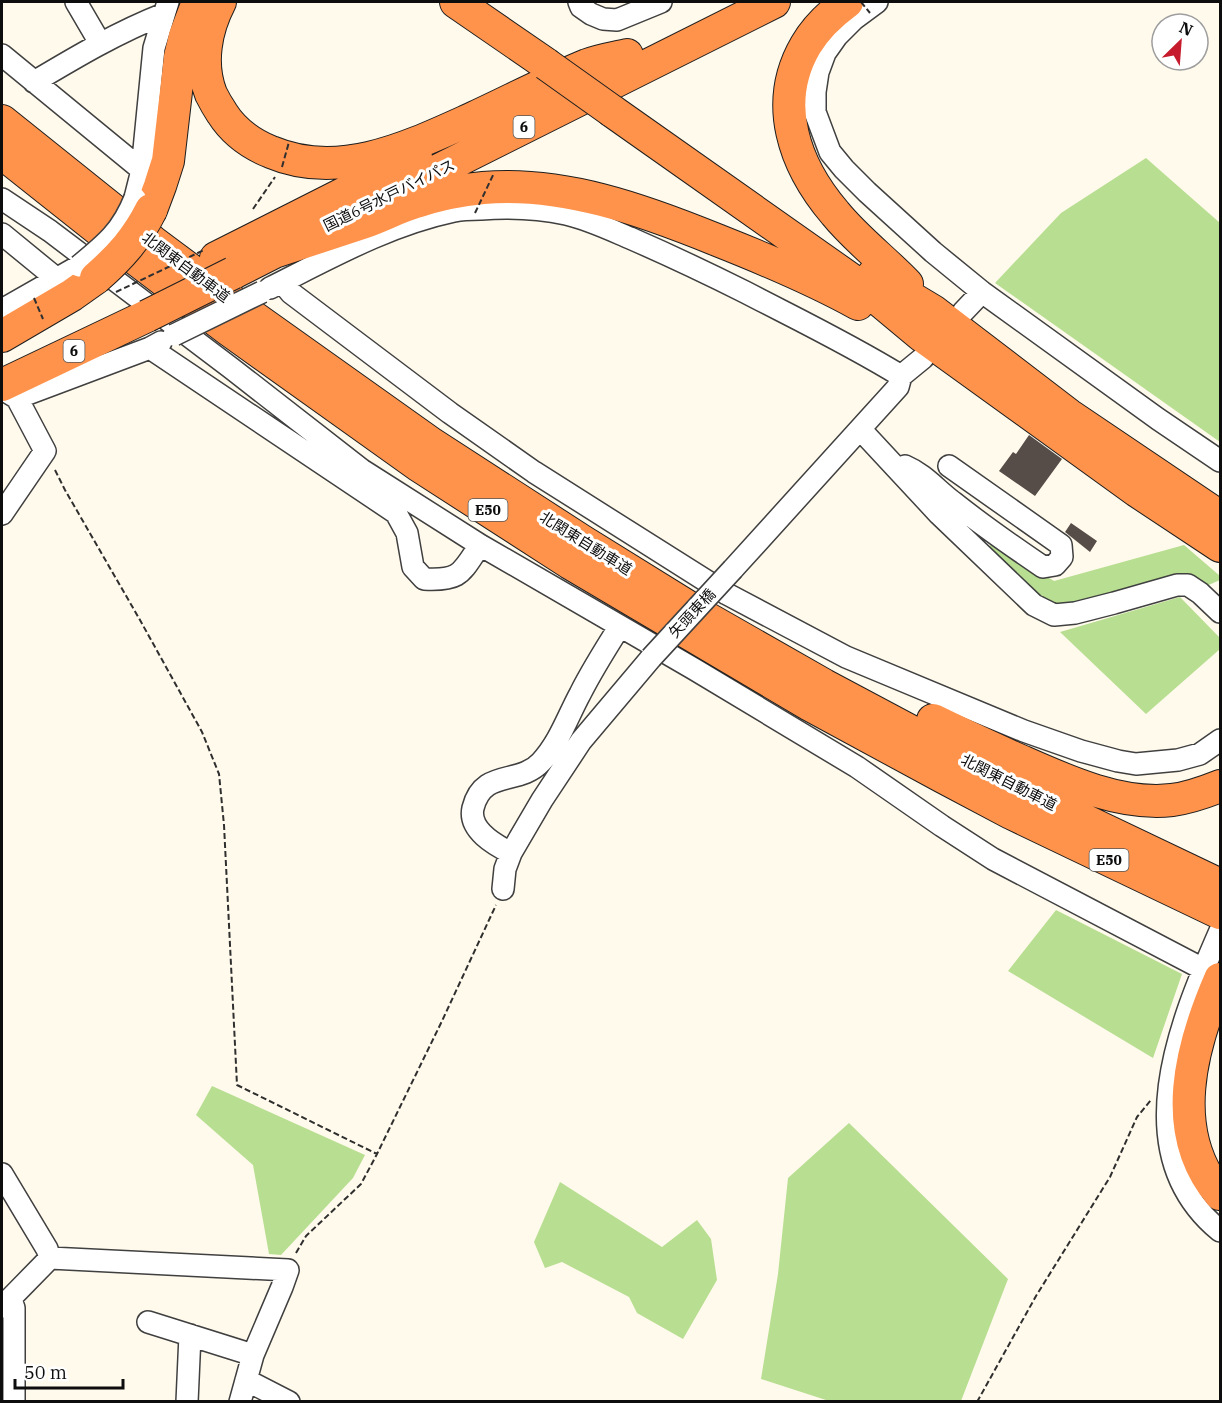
<svg xmlns="http://www.w3.org/2000/svg" width="1222" height="1403" viewBox="0 0 1222 1403" font-family="'IBM Plex Serif','Noto Sans JP',serif">
<style>
.forest{fill:#b8de91}
.building{fill:#564d48}
.lines{fill:none;stroke-linecap:round;stroke-linejoin:round}
.minor-casing{stroke:#404040;stroke-width:24}
.highway-casing{stroke:#1e1e1e;stroke-width:34}
.path{stroke:#2f2f2f;stroke-width:2;stroke-dasharray:6 3;stroke-linecap:butt}
.minor{stroke:#fff;stroke-width:21}
.highway{stroke:#ff934b;stroke-width:32}
.minor-bridge-casing{stroke:#404040;stroke-width:24;stroke-linecap:butt}
.highway-bridge-casing{stroke:#1e1e1e;stroke-width:34;stroke-linecap:butt}
.path-bridge{stroke:#2f2f2f;stroke-width:2;stroke-dasharray:6 3;stroke-linecap:butt}
.minor-bridge{stroke:#fff;stroke-width:21}
.highway-bridge{stroke:#ff934b;stroke-width:32}
.labels{text-anchor:middle;dominant-baseline:central;stroke-width:6;stroke-linejoin:round;paint-order:stroke}
.shield{fill:#fff;stroke:#565656;stroke-width:1.5}
.shield-label{font-size:14px;font-weight:bold;fill:#0d0d0d}
.street-label{font-size:15px;fill:#0d0d0d;stroke:#fff}
</style>
<rect width="100%" height="100%" fill="#fffaec"/>
<path class="forest" d="M1146,158L1220,223V442L995,283L1061,213Z
M993,542L1054,581L1184,545L1220,576V580L1204,587L1063,607L1044,601L987,549Z
M1180,597L1220,638V649L1146,714L1060,632Z
M1056,910L1182,974L1153,1058L1008,971Z
M212,1086L365,1155L353,1178L281,1255L269,1254L253,1165L196,1115Z
M849,1123L1008,1279L961,1401H829L761,1379L778,1274L788,1178Z
M560,1182L662,1247L697,1220L711,1239L717,1280L683,1339L637,1313L629,1297L562,1262L545,1268L534,1242Z"/>
<path class="building" d="M1029,435L1062,459L1035,496L999,471L1013,452L1016,454Z
M1071,523L1097,541L1090,552L1065,532Z"/>
<g class="lines">
<g class="minor-casing">
<path id="minor" d="M76,2L100,43
M579,2L581,7L591,14L603,19L617,20L661,2
M877,2L854,19L837,36L825,53L818,72L815,92V112L830,152L844,169L867,192L933,252L982,292L1158,419L1220,461
M2,55L142,170
M34,82C76,57 118,32 164,14
M135,198L142,170L154,48L168,2
M2,199L50,231L231,368L362,470L480,545L694,669L857,767L942,826L993,859L1203,969
M2,234L57,279
M282,282L291,293L450,413L534,472L727,594L846,657L1024,731L1081,751L1118,761L1136,764L1178,760L1200,754L1220,740
M270,288C330,258 388,225 454,211C462,209 472,209 481,209C509,207 538,208 566,214C588,219 609,229 630,238C669,255 707,273 745,292C797,319 851,345 901,376
M2,310L79,266
M963,312L982,292
M150,348L396,513L407,533L413,567L424,579C461,581 461,573 480,545
M2,389L17,398L150,348L161,342
M860,429L939,514L1034,605L1054,615L1075,613L1114,603L1177,585H1188L1200,593L1220,612
M905,466C924,474 937,490 953,502C982,525 1012,546 1043,567L1055,565L1062,557L1061,545L949,466
M2,514L45,451L17,398
M733,569L898,387L901,376L923,358
M511,853C495,845 468,830 473,808C483,768 519,786 541,762C559,743 568,716 580,694C592,670 606,648 620,626
M503,889L505,869L511,853L542,800L581,741L651,658
M1220,931C1180,1022 1125,1153 1220,1231
M2,1174L47,1249L50,1258
M50,1258L288,1270L282,1287L253,1355L240,1402
M11,1299L14,1308V1402
M2,1307L50,1258
M148,1322L253,1355
M246,1380L289,1402
M187,1402L190,1335"/>
</g>
<g class="highway-casing">
<path id="highway" d="M220,2C206,29 199,63 211,94C214,100 218,107 222,113C234,132 251,144 271,152C339,181 409,147 471,119C510,101 548,81 587,65C600,60 614,58 627,55
M456,2L546,64
M847,2C832,13 816,28 806,45C772,103 794,165 835,213C856,239 884,260 907,284
M612,111L873,295L921,335L1137,491L1220,546
M2,121L153,242L252,316L432,444L582,541L703,616L824,685L1021,790L1220,885
M2,153L137,260L229,330L418,465L570,563L810,705L943,777L1011,813L1220,913
M389,195L774,2
M151,210L160,186L168,161L180,57L185,36L198,2
M274,252C304,242 335,232 365,222C382,216 399,207 416,202C437,195 461,190 483,188C563,181 643,210 717,240C765,259 813,279 858,304
M216,258L416,157
M233,273L294,242
M873,275L933,311L1069,415L1220,517
M2,336L72,295L96,278
M2,385L147,316
M933,720C962,734 991,748 1021,761C1066,781 1121,806 1172,800C1188,798 1205,792 1220,786
M1220,979C1191,1046 1167,1132 1220,1194"/>
</g>
<path class="path" d="M253,209L275,177
M55,470L65,490L140,620L202,732L219,774L224,825L237,1085L377,1154
M296,1253L306,1236L361,1184L377,1154L442,1021L496,905
M977,1402L1036,1296L1110,1177L1137,1117L1151,1100"/>
<use href="#minor" class="minor"/>
<use href="#highway" class="highway"/>
<g class="minor-bridge-casing">
<path id="minor-bridge" d="M79,266C106,244 122,231 135,198
M174,335L262,292
M651,658L733,569"/>
</g>
<g class="highway-bridge-casing">
<path id="highway-bridge" d="M546,64L612,111
M96,278C120,257 137,238 151,210
M147,316L233,273"/>
</g>
<path class="path-bridge" d="M861,2L870,13
M282,167L289,142
M475,213L494,173
M116,292L204,250
M34,298L43,319"/>
<use href="#minor-bridge" class="minor-bridge"/>
<use href="#highway-bridge" class="highway-bridge"/>
</g>
<g class="labels">
<g class="shield">
<rect x="513.5" y="116" width="21" height="22" rx="4.5"/>
<rect x="63.5" y="340" width="21" height="22" rx="4.5"/>
<rect x="468.5" y="499" width="39" height="22" rx="4.5"/>
<rect x="1089.5" y="849" width="39" height="22" rx="4.5"/>
</g>
<g class="shield-label">
<text x="524" y="127">6</text>
<text x="74" y="351">6</text>
<text x="488" y="510">E50</text>
<text x="1109" y="860">E50</text>
</g>
<g class="street-label">
<text transform="translate(389 195) rotate(-26)">国道6号水戸バイパス</text>
<text transform="translate(186 267) rotate(37)">北関東自動車道</text>
<text transform="translate(586 543) rotate(32)">北関東自動車道</text>
<text transform="translate(692 613) rotate(-47)">矢頭東橋</text>
<text transform="translate(1009 782) rotate(27)">北関東自動車道</text>
</g>
</g>
<rect width="1222" height="1403" fill="none" stroke="#0d0d0d" stroke-width="6"/>
<g transform="translate(1180 42) rotate(25)"><circle r="28" fill="#ffffff" stroke="#9e9e9e" stroke-width="1.5"/>
<path d="M0-4.5L10 22L0 15L-10 22Z" fill="#c61b2d"/>
<text y="-9" font-size="16" font-weight="bold" text-anchor="middle" fill="#0d0d0d">N</text>
</g>
<path d="M15 1379v9h108v-9" fill="none" stroke="#0d0d0d" stroke-width="3"/>
<text x="24" y="1379" font-size="18" fill="#0d0d0d" stroke="#ffffff" stroke-width="4.5" paint-order="stroke">50 m</text>
</svg>
